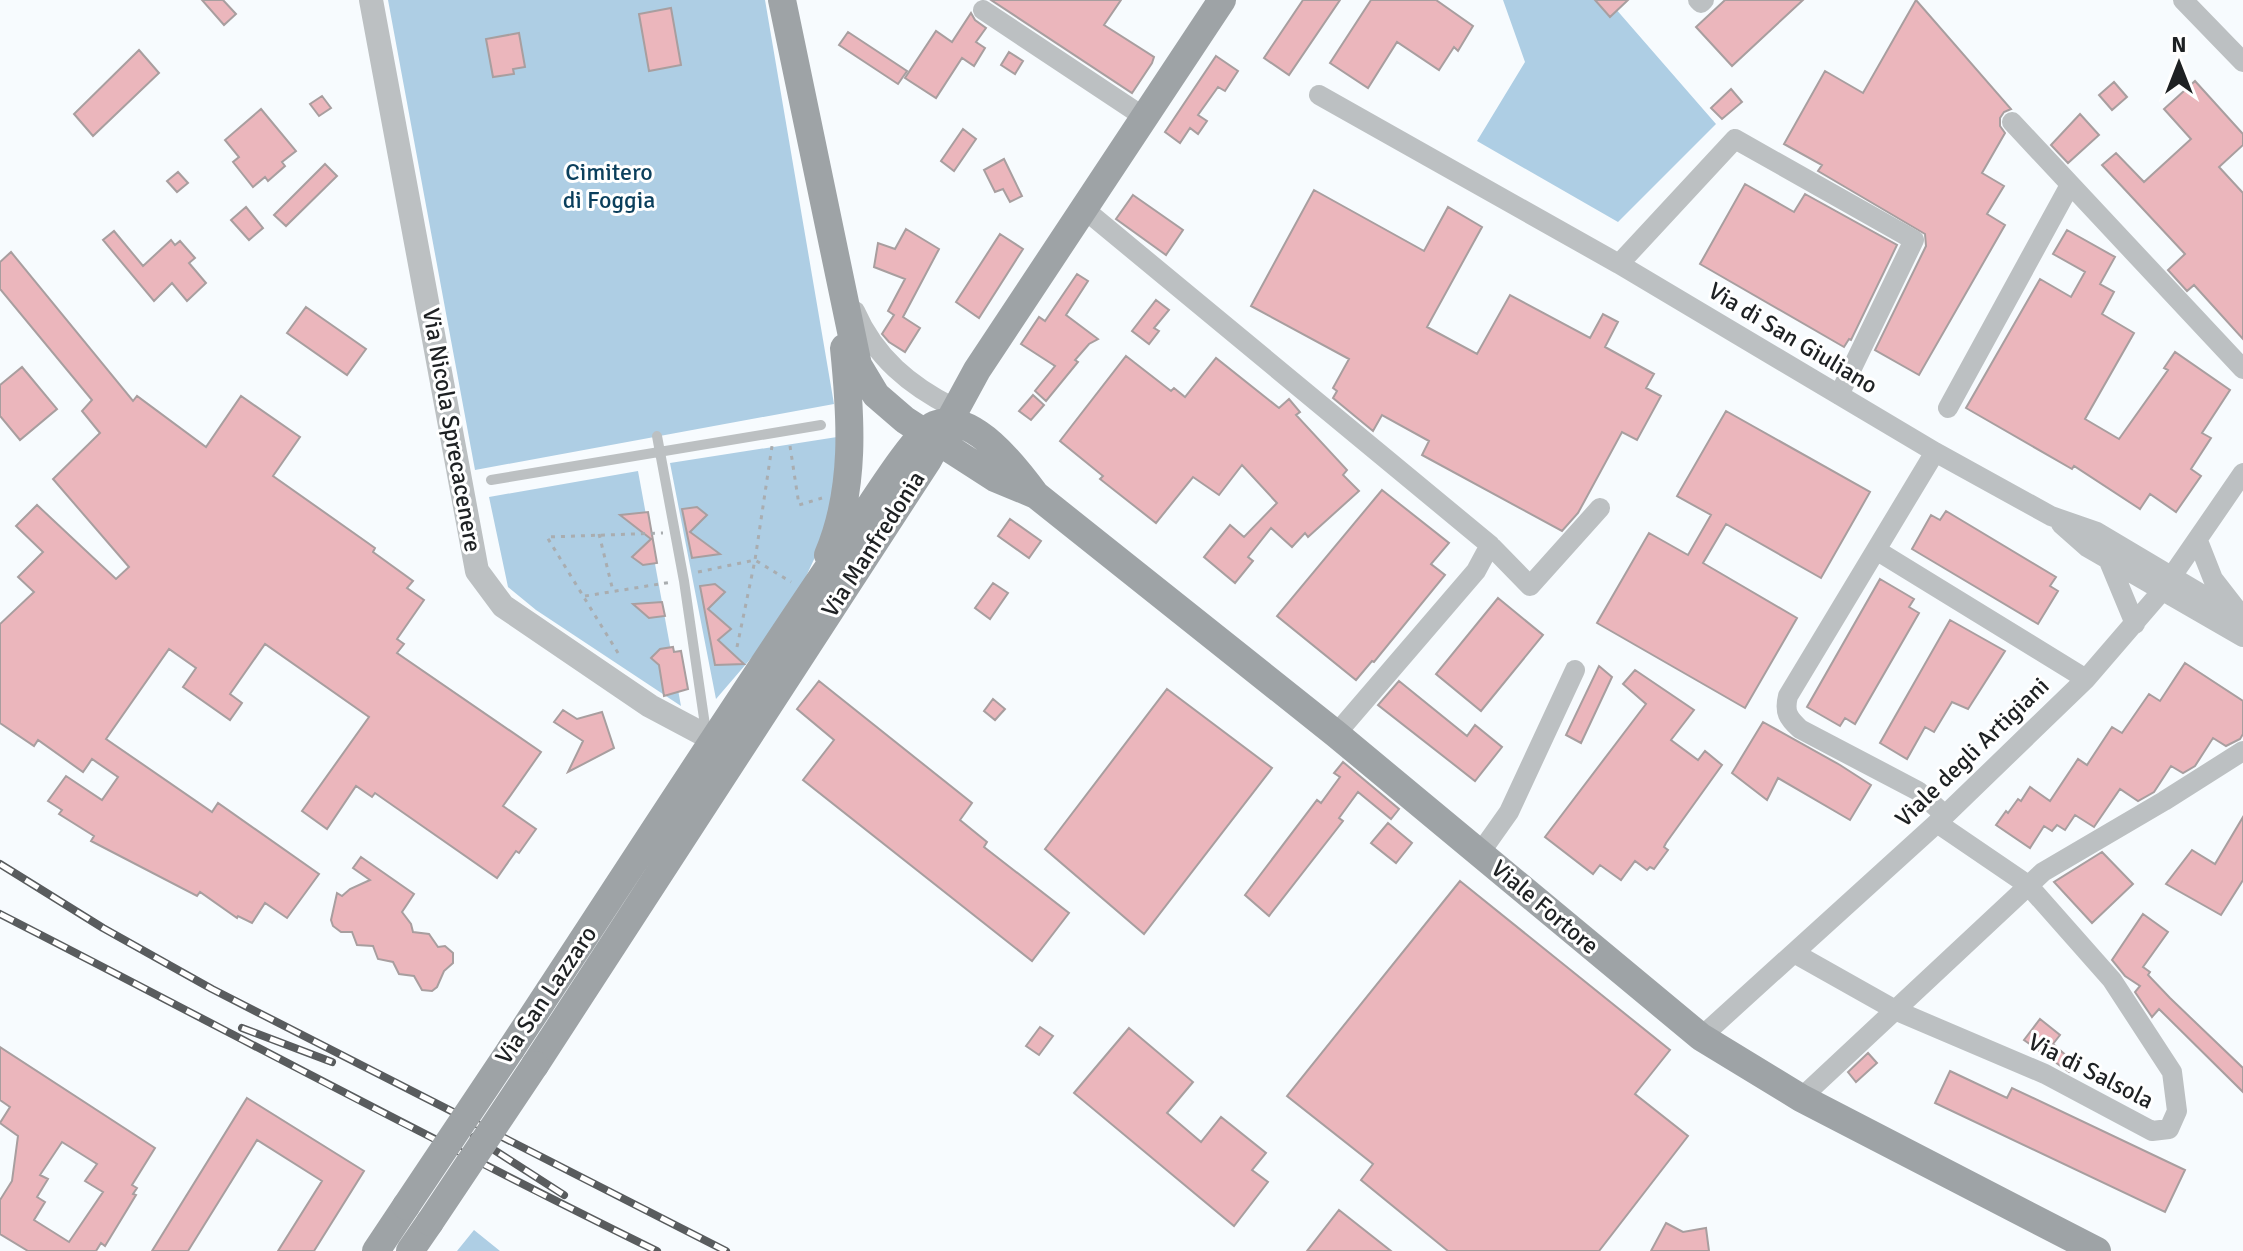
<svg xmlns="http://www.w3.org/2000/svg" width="2243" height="1251" viewBox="0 0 2243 1251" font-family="Signika,sans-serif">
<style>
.green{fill:#aecee4}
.building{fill:#ebb6bc;stroke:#a89e9f;stroke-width:2;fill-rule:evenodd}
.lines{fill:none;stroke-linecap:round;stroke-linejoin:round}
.path{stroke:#a9adb0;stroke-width:3;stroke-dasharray:4 6;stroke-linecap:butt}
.service{stroke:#bcc0c2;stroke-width:10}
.minor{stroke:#bcc0c2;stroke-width:20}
.tertiary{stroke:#bcc0c2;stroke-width:24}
.secondary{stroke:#9ea3a6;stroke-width:28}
.rail-casing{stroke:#595c5e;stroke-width:8}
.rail{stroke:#fff;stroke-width:5;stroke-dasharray:15;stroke-linecap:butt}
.secondary-bridge{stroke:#9ea3a6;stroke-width:28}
.labels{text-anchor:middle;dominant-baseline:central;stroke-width:6;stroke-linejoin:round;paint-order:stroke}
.park-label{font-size:24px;fill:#0b3f5c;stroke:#fff}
.street-label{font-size:24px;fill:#1e2123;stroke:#fff}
</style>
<rect width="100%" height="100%" fill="#f7fbfe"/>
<path class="green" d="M388,0H765L834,404L475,470Z
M1503,0H1608L1716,124L1618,222L1477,141L1525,62Z
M837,437V510L796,598L759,649L716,699L670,463Z
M638,471L681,706L536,610L508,587L489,497Z
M474,1230L500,1251H457Z"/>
<path class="building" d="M202,0H223L236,14L224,25Z
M991,0H1121L1104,25L1154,57L1152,63L1132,93Z
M1303,0H1340L1289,75L1264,58Z
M1371,0H1436L1473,26L1458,51L1454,47L1439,70L1397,42L1368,88L1330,63Z
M1595,0H1628L1610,17Z
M1725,0H1803L1732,66L1696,27Z
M1916,0L2011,109L2004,112L2000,118V126L2005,133L1982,173L2004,186L1987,214L2005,225L1919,375L1875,350L1926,246L1925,234L1818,171L1822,165L1784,144L1825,71L1863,93Z
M671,8L681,65L649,71L639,14Z
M971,13L975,20L986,28L976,42L985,48L974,66L962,58L936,98L905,78L936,31L952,42Z
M848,32L907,71L898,84L839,45Z
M519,33L525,67L513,69L514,74L493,77L486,39Z
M139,50L159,73L93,136L74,114Z
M1009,52L1023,61L1015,74L1001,65Z
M1216,56L1238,71L1225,91L1218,87L1198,115L1207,121L1198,134L1190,128L1180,143L1165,132Z
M2195,81L2243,134V145L2219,167L2243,193V339L2194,285L2187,291L2168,270L2185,254L2102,165L2116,153L2144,182L2191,139L2164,109Z
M2114,82L2127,97L2112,110L2099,95Z
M1731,89L1742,102L1722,119L1711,108Z
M322,96L331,108L319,116L310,104Z
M261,109L296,151L282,162L285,166L268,181L265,177L253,187L233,162L239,157L225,140Z
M2080,114L2099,135L2068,163L2051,145Z
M963,129L976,139L954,171L941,161Z
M1004,159L1022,196L1010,202L1003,189L995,192L984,170Z
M325,164L337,176L286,226L274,215Z
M178,172L188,183L177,192L167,181Z
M1745,184L1794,212L1805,194L1897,245L1851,340L1849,339L1844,347L1700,264Z
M1314,190L1424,251L1448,207L1482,227L1427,327L1477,354L1510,295L1590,338L1603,314L1618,322L1605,347L1654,374L1646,388L1661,396L1637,440L1622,432L1578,513L1562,531L1422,455L1429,441L1382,415L1373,431L1333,398L1337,391L1333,388L1349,359L1251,306Z
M1133,195L1183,230L1166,255L1116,219Z
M246,207L263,228L249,240L231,220Z
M906,229L939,249L903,317L920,328L905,352L889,342L882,334L894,315L888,311L905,279L874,267L878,243L895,249Z
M2067,230L2115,257L2100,284L2114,292L2102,314L2134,333L2085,419L2119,439L2168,370L2164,368L2175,352L2230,390L2202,433L2211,438L2191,469L2201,476L2176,512L2150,494L2140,509L2074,466L2072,469L1966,408L2040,279L2071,297L2085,272L2053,254Z
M114,231L143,266L171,240L175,245L180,241L195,258L189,263L206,283L187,301L172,283L154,301L103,240Z
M1000,234L1023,249L979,318L956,302Z
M11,252L133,401L137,396L206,447L241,396L300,437L273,476L375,548L373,552L413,581L407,588L424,600L397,639L404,644L397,653L541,752L503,806L536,829L519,853L516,851L497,878L375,793L372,797L356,786L327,829L302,811L369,717L265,644L230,694L242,703L230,720L183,687L196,668L169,649L106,739L212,812L218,803L319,874L287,918L265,903L252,923L238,916L237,918L200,892L197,896L91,841L94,836L59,814L62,810L48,801L66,776L102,800L118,777L92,759L83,772L38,740L34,746L0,723V624L34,592L18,577L43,552L16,526L37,505L116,579L129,567L53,479L100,433L82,411L92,400L0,289V262Z
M1077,274L1088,281L1066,315L1098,339L1089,344L1075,360L1078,362L1046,401L1035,391L1055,366L1021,344L1039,317L1045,321Z
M1156,300L1169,310L1154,328L1159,331L1149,344L1132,331Z
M306,307L366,349L347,375L287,333Z
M1126,356L1171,391L1174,388L1185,397L1216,358L1279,408L1289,399L1300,412L1296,415L1347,470L1343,475L1359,491L1308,537L1305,533L1292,547L1271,528L1248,557L1253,561L1235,583L1204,557L1230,525L1244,537L1277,503L1242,465L1219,495L1193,477L1156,523L1100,479L1103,476L1060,441Z
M22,367L57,409L20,440L0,416V385Z
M1033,395L1044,405L1031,420L1019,411Z
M1726,411L1870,492L1821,578L1726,524L1703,563L1797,618L1745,708L1597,623L1649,533L1688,555L1711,515L1677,496Z
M1382,490L1449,543L1431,564L1445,575L1374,662L1372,661L1356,680L1277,616Z
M697,507L707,515L690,532L720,554L692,558L682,509Z
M1946,511L2056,577L2050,586L2058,591L2038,624L1912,549L1931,515L1940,520Z
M648,512L657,563L643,565L632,557L651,539L620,515Z
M1010,519L1041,541L1029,558L998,536Z
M1880,579L1914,599L1909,607L1919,613L1855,724L1845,718L1840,726L1807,707Z
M993,583L1008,593L990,619L975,608Z
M715,584L725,592L708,609L731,629L718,640L744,664L715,665L700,586Z
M1498,598L1543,635L1481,711L1436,674Z
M662,602L665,616L649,618L633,604Z
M1950,620L2005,651L1968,709L1952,702L1934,732L1925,727L1907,759L1880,743Z
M673,647L674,652L681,651L688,689L664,696L659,665L651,658L660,649Z
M2185,663L2243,701V734L2240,739L2226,746L2213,738L2195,766L2183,773L2171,766L2154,792L2138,801L2120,789L2094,827L2075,815L2065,830L2057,825L2052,831L2044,826L2030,848L1996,825L2006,811L2008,813L2018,799L2021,801L2030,787L2050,801L2078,759L2087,765L2112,727L2122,733L2149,694L2160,701Z
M1599,666L1612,677L1581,743L1566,735Z
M1635,670L1694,710L1671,740L1698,760L1705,751L1722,765L1666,843L1664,847L1668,850L1654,869L1650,867L1647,870L1635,861L1621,880L1600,865L1593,874L1545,837L1646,704L1623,684Z
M819,681L972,803L960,820L987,842L984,847L1069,913L1032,961L803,780L834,740L797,709Z
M1399,681L1467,736L1475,725L1502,747L1475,781L1378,705Z
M1167,689L1272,768L1144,934L1045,849Z
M993,699L1005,709L995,720L984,711Z
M563,710L577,719L602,712L614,748L568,772L583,741L554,722Z
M1763,722L1840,765L1871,785L1850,820L1778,778L1767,800L1732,773Z
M1343,762L1399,809L1391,819L1358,792L1339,818L1343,821L1269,916L1245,895L1317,800L1321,803L1340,777L1334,773Z
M2243,817V880L2221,915L2166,884L2192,850L2215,864Z
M1388,823L1412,843L1396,863L1371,843Z
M2102,852L2133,884L2092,923L2054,882Z
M361,857L414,894L402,912L411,924L413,932L429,934L438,947L445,946L453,953V963L444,971L437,987L432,991L422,990L414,976L399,974L393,962L378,959L373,946L357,945L352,932H341L333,926L331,920L337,893L342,896L350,889L370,880L353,868Z
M1460,881L1670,1050L1635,1094L1688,1136L1599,1251H1448L1361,1180L1373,1164L1287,1096Z
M2143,914L2168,932L2143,967L2150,972L2148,975L2170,998L2243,1068V1092L2159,1009L2152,1017L2135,992L2140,986L2125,976L2112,960Z
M2040,1019L2060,1035L2053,1044L2076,1064L2069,1072L2024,1040Z
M1040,1027L1053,1036L1039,1055L1026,1046Z
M1129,1028L1193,1082L1167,1113L1201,1142L1221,1117L1266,1153L1252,1170L1268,1182L1234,1226L1074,1093Z
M0,1047L155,1148L132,1185L137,1188L133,1194L136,1195L105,1246L101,1243L96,1251H28L0,1234V1200L12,1181L18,1136L0,1123L10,1107L0,1100ZM62,1142L97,1164L85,1181L103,1192L69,1242L34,1220L45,1202L37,1197L48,1179L40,1175Z
M1868,1053L1877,1063L1856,1082L1848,1072Z
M1950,1071L2007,1098L2012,1088L2185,1170L2165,1212L1935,1103Z
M247,1098L364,1171L314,1251H278L322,1181L257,1140L188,1251H152Z
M1339,1210L1391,1251H1307Z
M1666,1223L1683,1232L1706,1228L1709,1251H1651Z"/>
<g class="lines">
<path class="path" d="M790,446L799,505L822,498
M599,534L613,591
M698,572L755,560L791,582
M585,596L672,582
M737,647L755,560L772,446
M618,653L547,537L663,533"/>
<path class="service" d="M657,436L684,581L706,732
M491,480L821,425"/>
<path class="minor" d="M1698,0L1701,3L1704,0
M2183,0L2243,62
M983,10L1144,117
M1319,95L1619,264L1935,452L2051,516L2097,532L2243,619
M2012,122L2243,369
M1084,209L1490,545L1530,586L1600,508
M1619,264L1735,139L1914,240L1839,395
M855,311C875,357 910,386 954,408
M1948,408L2070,185
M1935,452L1788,696C1784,712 1788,718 1800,729L1918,791L1945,815
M2061,524L2087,547L2243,637
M2198,541L2213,579L2238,611
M1876,550L2086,679
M2108,559L2135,624
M1336,734L1476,571L1490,545
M1480,853L1509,812L1575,670
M1794,953L1897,1011L2045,1074L2152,1131L2169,1129L2177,1111L2172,1072L2112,980L2028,885L1937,823
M1701,1037L1937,823L2086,679L2161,592L2243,473
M1801,1098L2043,872L2164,801L2243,751"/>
<path class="tertiary" d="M371,0L477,571L503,606L650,706L729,748"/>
<path class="secondary" d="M782,0L858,365L876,395L905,420L995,478L1036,495
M828,555C856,489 851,417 844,348
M511,1049C625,876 737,701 854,530C868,510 916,432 934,425C972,409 1016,468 1036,495L1336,734L1701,1037L1801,1098L2097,1251
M535,1065L928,460L977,370L1222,0
M376,1251L406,1206
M410,1251L430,1222"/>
<g class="rail-casing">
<path id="rail" d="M0,864L103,928L212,989L726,1251
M0,914C219,1026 436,1143 657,1251
M242,1028L332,1062
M474,1137L564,1195"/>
</g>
<use href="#rail" class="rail"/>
<path class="secondary-bridge" d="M406,1206L511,1049
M430,1222L535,1065"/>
</g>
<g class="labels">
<g class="park-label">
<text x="609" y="172">Cimitero<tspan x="609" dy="28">di Foggia</tspan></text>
</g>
<g class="street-label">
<text transform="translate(1793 338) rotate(31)">Via di San Giuliano</text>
<text transform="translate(452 430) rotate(80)">Via Nicola Sprecacenere</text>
<text transform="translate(873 544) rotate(-57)">Via Manfredonia</text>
<text transform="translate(1972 752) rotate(-44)">Viale degli Artigiani</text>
<text transform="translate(1545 907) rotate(40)">Viale Fortore</text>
<text transform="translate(546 995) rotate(-56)">Via San Lazzaro</text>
<text transform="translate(2091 1071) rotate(27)">Via di Salsola</text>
</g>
</g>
<g transform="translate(2179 64)" stroke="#ffffff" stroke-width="6" paint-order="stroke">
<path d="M0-6L14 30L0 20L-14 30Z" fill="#1e2123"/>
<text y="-12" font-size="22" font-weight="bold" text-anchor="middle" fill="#1e2123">N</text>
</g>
</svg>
